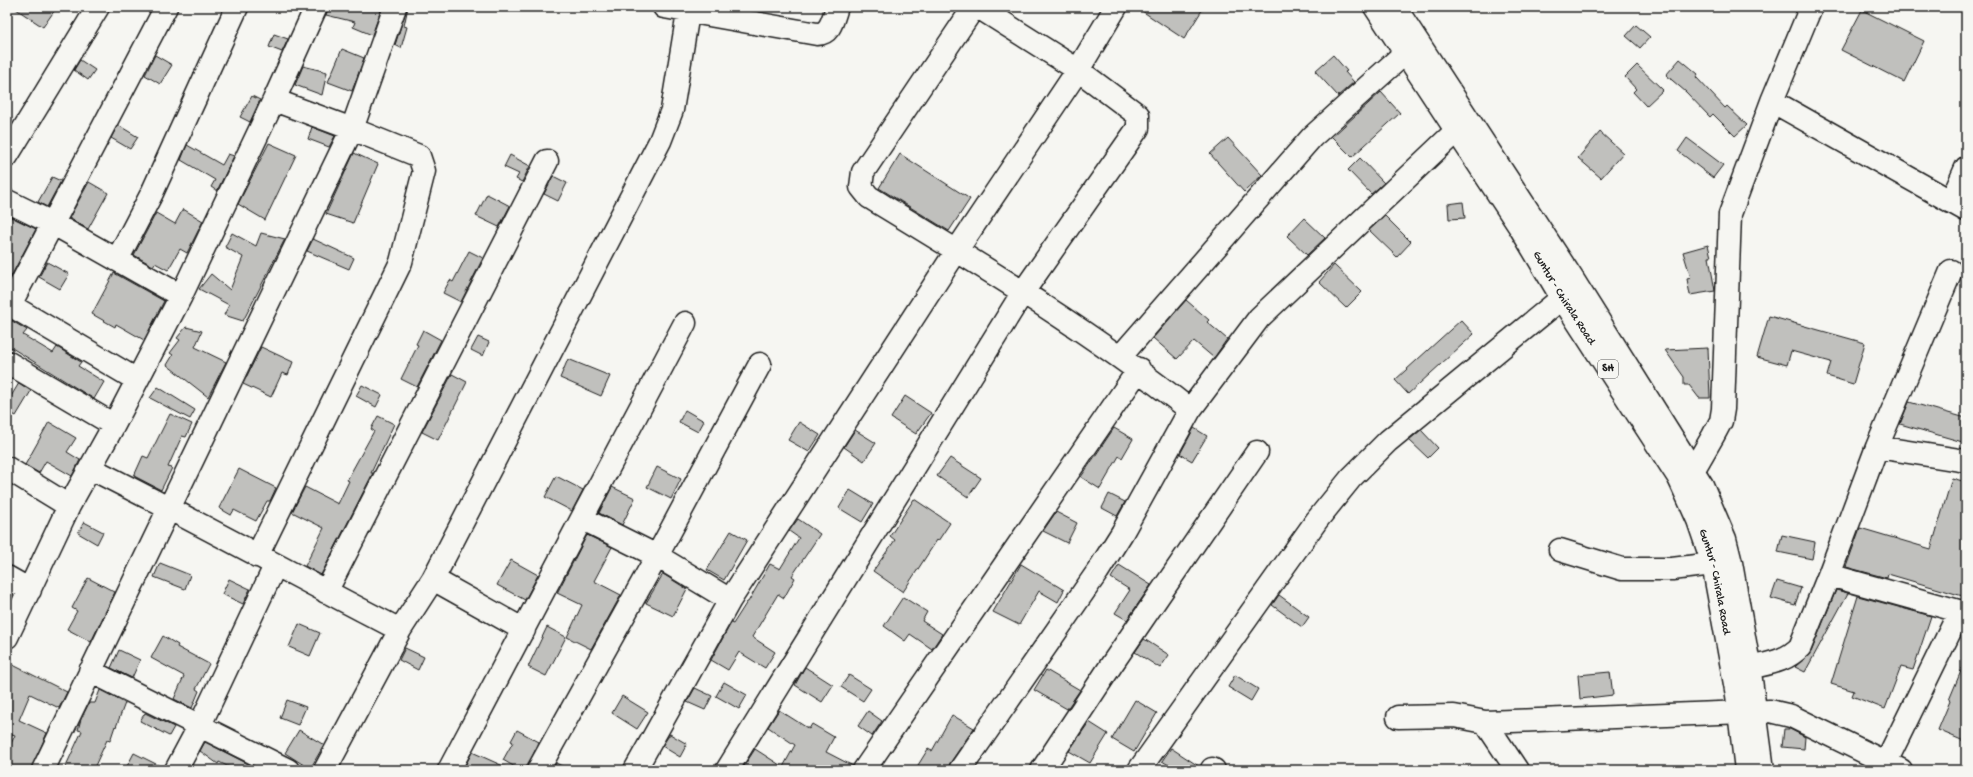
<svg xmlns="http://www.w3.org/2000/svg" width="1973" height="777" viewBox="0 0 1973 777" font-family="'Gochi Hand',sans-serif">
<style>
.building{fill:#c0c0bd;stroke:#1c1c1c}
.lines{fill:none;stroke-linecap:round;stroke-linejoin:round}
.minor-casing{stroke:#1c1c1c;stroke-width:25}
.major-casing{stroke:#1c1c1c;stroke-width:25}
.minor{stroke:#f6f6f2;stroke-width:22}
.major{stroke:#f6f6f2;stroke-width:22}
.labels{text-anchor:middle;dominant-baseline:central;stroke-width:3;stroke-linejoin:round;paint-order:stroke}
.shield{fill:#f6f6f2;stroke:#5d5d5c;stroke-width:1}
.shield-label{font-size:11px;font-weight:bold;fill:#1c1c1c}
.street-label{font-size:12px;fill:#1c1c1c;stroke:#f6f6f2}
</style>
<rect width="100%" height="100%" fill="#f6f6f2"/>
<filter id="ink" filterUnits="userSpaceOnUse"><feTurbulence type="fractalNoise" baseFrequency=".025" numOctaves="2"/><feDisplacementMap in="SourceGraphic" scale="8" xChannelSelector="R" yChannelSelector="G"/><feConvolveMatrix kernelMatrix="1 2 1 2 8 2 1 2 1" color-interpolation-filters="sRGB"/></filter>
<g filter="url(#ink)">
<path class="building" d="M13,7H57L43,27Z
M328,7H382L372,35L353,27L355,22L326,15Z
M407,7H408L404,26L407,27L401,48L395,45Z
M1136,7H1204L1184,39Z
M1862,10L1924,41L1904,82L1841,50Z
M1636,25L1650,37L1640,48L1626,36Z
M274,34L288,39L282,52L269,47Z
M342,49L364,58L352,91L328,82Z
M155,55L172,65L160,84L145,75Z
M1333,55L1347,71L1345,72L1354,82L1338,96L1315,71Z
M1680,59L1698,74L1696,77L1725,108L1727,106L1747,125L1735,136L1713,114L1710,117L1686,92L1666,75Z
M80,60L95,70L88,80L74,70Z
M1637,65L1663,90L1646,106L1633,92L1636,89L1625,77Z
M303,66L327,72L322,95L295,85Z
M1381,92L1400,113L1352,157L1332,137Z
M252,96L260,100L250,122L240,117Z
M118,125L138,137L130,149L111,138Z
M312,127L335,136L329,147L308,139Z
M1600,132L1623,153L1601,178L1578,158Z
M1228,138L1262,175L1244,192L1210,154Z
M1687,138L1723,165L1713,178L1678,151Z
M269,143L296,155L265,220L238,204Z
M187,145L222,165L228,154L234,156L217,191L211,187L215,180L181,160Z
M354,153L378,164L353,223L326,214Z
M900,154L970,199L949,231L879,188Z
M510,155L530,166L522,182L516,179L519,174L504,167Z
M1360,158L1384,183L1371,194L1348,170Z
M553,176L567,183L558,201L544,194Z
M52,177L61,181L47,207L38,202Z
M89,182L108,193L88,229L69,218Z
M487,194L510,206L499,227L476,216Z
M1463,202L1465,218L1449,219L1448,204Z
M183,209L203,221L187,253L180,249L168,270L155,263L153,266L134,255L156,213L175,224Z
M1385,216L1411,242L1397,257L1369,230Z
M11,217L36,229L7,284V224Z
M1304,218L1325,238L1307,255L1287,236Z
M232,233L256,246L261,233L285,239L243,321L224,315L229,305L199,289L211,274L230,290L243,257L225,247Z
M313,239L354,258L349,269L307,251Z
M1708,245L1711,257H1709L1715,291L1690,295L1687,279L1691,278L1683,252Z
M469,251L483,258L461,302L443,293L450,280L453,282Z
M47,262L69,274L60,289L39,277Z
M1334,265L1362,292L1346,308L1319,282Z
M114,273L164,301L144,340L116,324L115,327L92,314Z
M1186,300L1209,320L1207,322L1227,339L1214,358L1194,341L1177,359L1153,338Z
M1769,316L1865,343L1853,384L1827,376L1831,362L1791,351L1787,365L1757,357Z
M7,318L27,330L23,335L53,353L57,347L81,362L78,366L104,382L94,399L7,345Z
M1461,320L1474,334L1408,394L1395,380Z
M186,327L202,331L195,347L226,362L208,397L167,365L173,355L170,353L180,340L177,338Z
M423,330L441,340L417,387L401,379L418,345L416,344Z
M478,337L489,342L483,356L471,350Z
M261,347L293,362L288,375L282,373L271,397L243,384Z
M1708,348L1710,398H1699L1689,385H1684V377L1665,350Z
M568,359L610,376L601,396L560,378Z
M452,374L467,382L438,440L422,432Z
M19,383L31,391L16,416L7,411V403Z
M362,385L382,395L376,407L356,396Z
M158,387L195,410L190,419L150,398Z
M905,396L931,413L916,434L891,418Z
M1909,402L1966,418V443L1900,424Z
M685,410L704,421L698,432L679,422Z
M170,414L192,424L186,437L182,436L168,467L172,468L161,490L134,476L143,456L148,458Z
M378,416L394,424L371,473H373L321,575L305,566L324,528L292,512L305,487L338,504L349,481L347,480L374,431L371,429Z
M49,422L76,438L67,452L80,460L72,476L46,461L39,473L25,465Z
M799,422L820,435L809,452L788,440Z
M1114,428L1133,439L1122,458L1119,456L1100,489L1081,477Z
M1194,428L1207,436L1192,461L1180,454Z
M855,430L876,443L864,461L844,447Z
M1421,430L1438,448L1428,458L1409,440Z
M950,458L981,478L968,497L937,476Z
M657,467L681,479L671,499L647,487Z
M239,469L276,488L270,501H267L256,521L234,510L231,515L219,508Z
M556,476L583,490L572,511L545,497Z
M1952,478L1966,482V597L1888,574L1887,578L1846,567L1860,528L1931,549Z
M612,487L635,498L622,525L599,513Z
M850,490L873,504L862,522L839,508Z
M1109,494L1125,502L1117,516L1102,508Z
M914,499L950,523L938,541L937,540L903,592L873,571L895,540L890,536Z
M1056,512L1077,523L1067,543L1043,531Z
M798,519L820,534L792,576L795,578L784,598L778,594L752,637L775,652L765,668L739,652L728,670L711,660L731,623L733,624L747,602H748L770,564L780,569L799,538L789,531Z
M84,522L103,532L97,544L78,533Z
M731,531L747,540L724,580L707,570Z
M587,535L612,547L594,581L621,595L591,649L567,637L582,605L557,593Z
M1782,535L1815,542L1812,559L1778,552Z
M511,560L538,575L525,600L497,585Z
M160,563L190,575L185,589L154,577Z
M1021,564L1064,590L1058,602L1039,591L1019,625L993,612Z
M1119,565L1151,585L1127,620L1115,613L1130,590L1111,578Z
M663,574L687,589L673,616L646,603Z
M88,578L115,592L91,642L67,629L77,611L72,608Z
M229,579L250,589L243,604L222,594Z
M1777,581L1801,588L1795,605L1771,598Z
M1836,590L1848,593L1805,672L1795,667L1811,652Z
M1279,595L1309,617L1302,627L1272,605Z
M1858,596L1931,616L1913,670L1901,667L1885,709L1852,696L1854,691L1831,684Z
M903,597L927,612L922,621L942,634L932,649L910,634L905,641L884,626Z
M299,624L320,633L310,656L289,647Z
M547,627L566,637L546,676L528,667Z
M163,636L178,645L177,647L209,664L196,689L199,691L192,708L174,699L184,676L151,658Z
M1144,639L1169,655L1160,668L1135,652Z
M405,648L424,657L418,670L399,660Z
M119,650L140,660L132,678L111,668Z
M1966,659V742L1938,730L1950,701L1949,700Z
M7,662L67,692L59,708L30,694L19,720L47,733L31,770H7V752L15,735L12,734L7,744Z
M805,667L833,685L822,702L795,685Z
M1046,670L1080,690L1067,709L1034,690Z
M1610,672L1613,695L1580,699L1578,675Z
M849,675L871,689L863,701L841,687Z
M1235,675L1258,689L1251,701L1228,687Z
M724,682L747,695L739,709L716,696Z
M695,688L712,696L705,710L687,702Z
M100,690L125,703L116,727L115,726L110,741L107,740L93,770H64L82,731L78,730L81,719L89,703H95Z
M622,696L648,712L637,729L612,713Z
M287,700L306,707L298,725L280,718Z
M1135,700L1157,713L1134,752L1112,739Z
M779,710L809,729L812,724L834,737L826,752L853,766L852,770H751L744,766L755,749L783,767L795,745L768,727Z
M868,711L882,721L872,736L858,726Z
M145,713L174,727L169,736L140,721Z
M952,715L974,728L950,763L948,770H915L928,749L932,751Z
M1089,722L1108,734L1090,763L1069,751Z
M1784,729H1790L1805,737L1804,749L1782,747Z
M299,730L324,745L310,769L285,753Z
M517,730L539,742L526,770H520L503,760L513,742L511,741Z
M670,734L687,744L680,757L662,746Z
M205,742L260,770H235L219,762L218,764L200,751Z
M1171,748L1200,767V770H1177L1162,761Z
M472,752L512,770H463Z
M134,753L164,768V770H125Z
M556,763L570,770H552Z"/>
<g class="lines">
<g class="minor-casing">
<path id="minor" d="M664,7L817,34C831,34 833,18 837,7
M974,7L863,172L861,187L869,197C979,264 1089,330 1190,410
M274,100L316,7
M1772,101L1966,210
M7,156L98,7
M7,201L52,223L181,296
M1951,202L1966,168
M117,260L152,193L237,7
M1120,357L1312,137L1405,53
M7,362L114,425
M137,380L10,305L166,7
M1877,447L1951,271
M7,468L69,506
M90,468C194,520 297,577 400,630
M1679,478L1694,469L1713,436L1721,421L1723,409L1730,214L1772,101L1811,7
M583,519L657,556L730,600
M1560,550L1622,569H1672L1713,564
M1829,575L1966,613
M7,577L30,590
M433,579L524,630
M326,592L547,161
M7,637L69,506L114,425L181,296L274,100L352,129L395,7
M1749,668C1769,663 1785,662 1800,647L1829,575L1877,447L1966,461
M90,671L288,770
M1398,717L1454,716L1485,722L1770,711L1791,716L1901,770
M1485,722L1517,770
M1886,762L1960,611
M1212,769L1214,770
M43,770L352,129L419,156L424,171L401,262L257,556
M176,770L200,725L275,566
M325,770L400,630L433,579L660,141L672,110L689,7
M449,770L685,323
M538,770L657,556L760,364
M635,770L730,600L957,250L1078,70L978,7
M727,770L1023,292L1138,128V115L1078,70L1116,7
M864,770L1139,369
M960,770L1098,571L1122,533L1190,410L1259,318L1456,131
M1042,770L1112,664L1257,452
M1139,770L1317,520L1351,478L1388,441L1562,298"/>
</g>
<g class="major-casing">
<g id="major">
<path id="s1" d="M1375,7L1521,229L1562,298L1679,478L1698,520L1713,564L1737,695L1746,770"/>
<path d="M1395,7L1572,278L1702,485L1725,539L1731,563L1749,665L1763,770"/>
</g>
</g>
<use href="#minor" class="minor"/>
<use href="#major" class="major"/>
</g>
</g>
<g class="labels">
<rect class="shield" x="1598" y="360" width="20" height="18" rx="3"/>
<g class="shield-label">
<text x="1608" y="369">SH</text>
</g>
<g class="street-label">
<text stroke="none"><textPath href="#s1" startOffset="347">Guntur - Chirala Road</textPath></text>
<text stroke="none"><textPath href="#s1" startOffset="671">Guntur - Chirala Road</textPath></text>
</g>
</g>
<rect width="1973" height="777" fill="none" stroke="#f6f6f2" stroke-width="24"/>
<rect x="12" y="12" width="1949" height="753" fill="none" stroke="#1c1c1c" stroke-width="1.5" filter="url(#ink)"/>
</svg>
